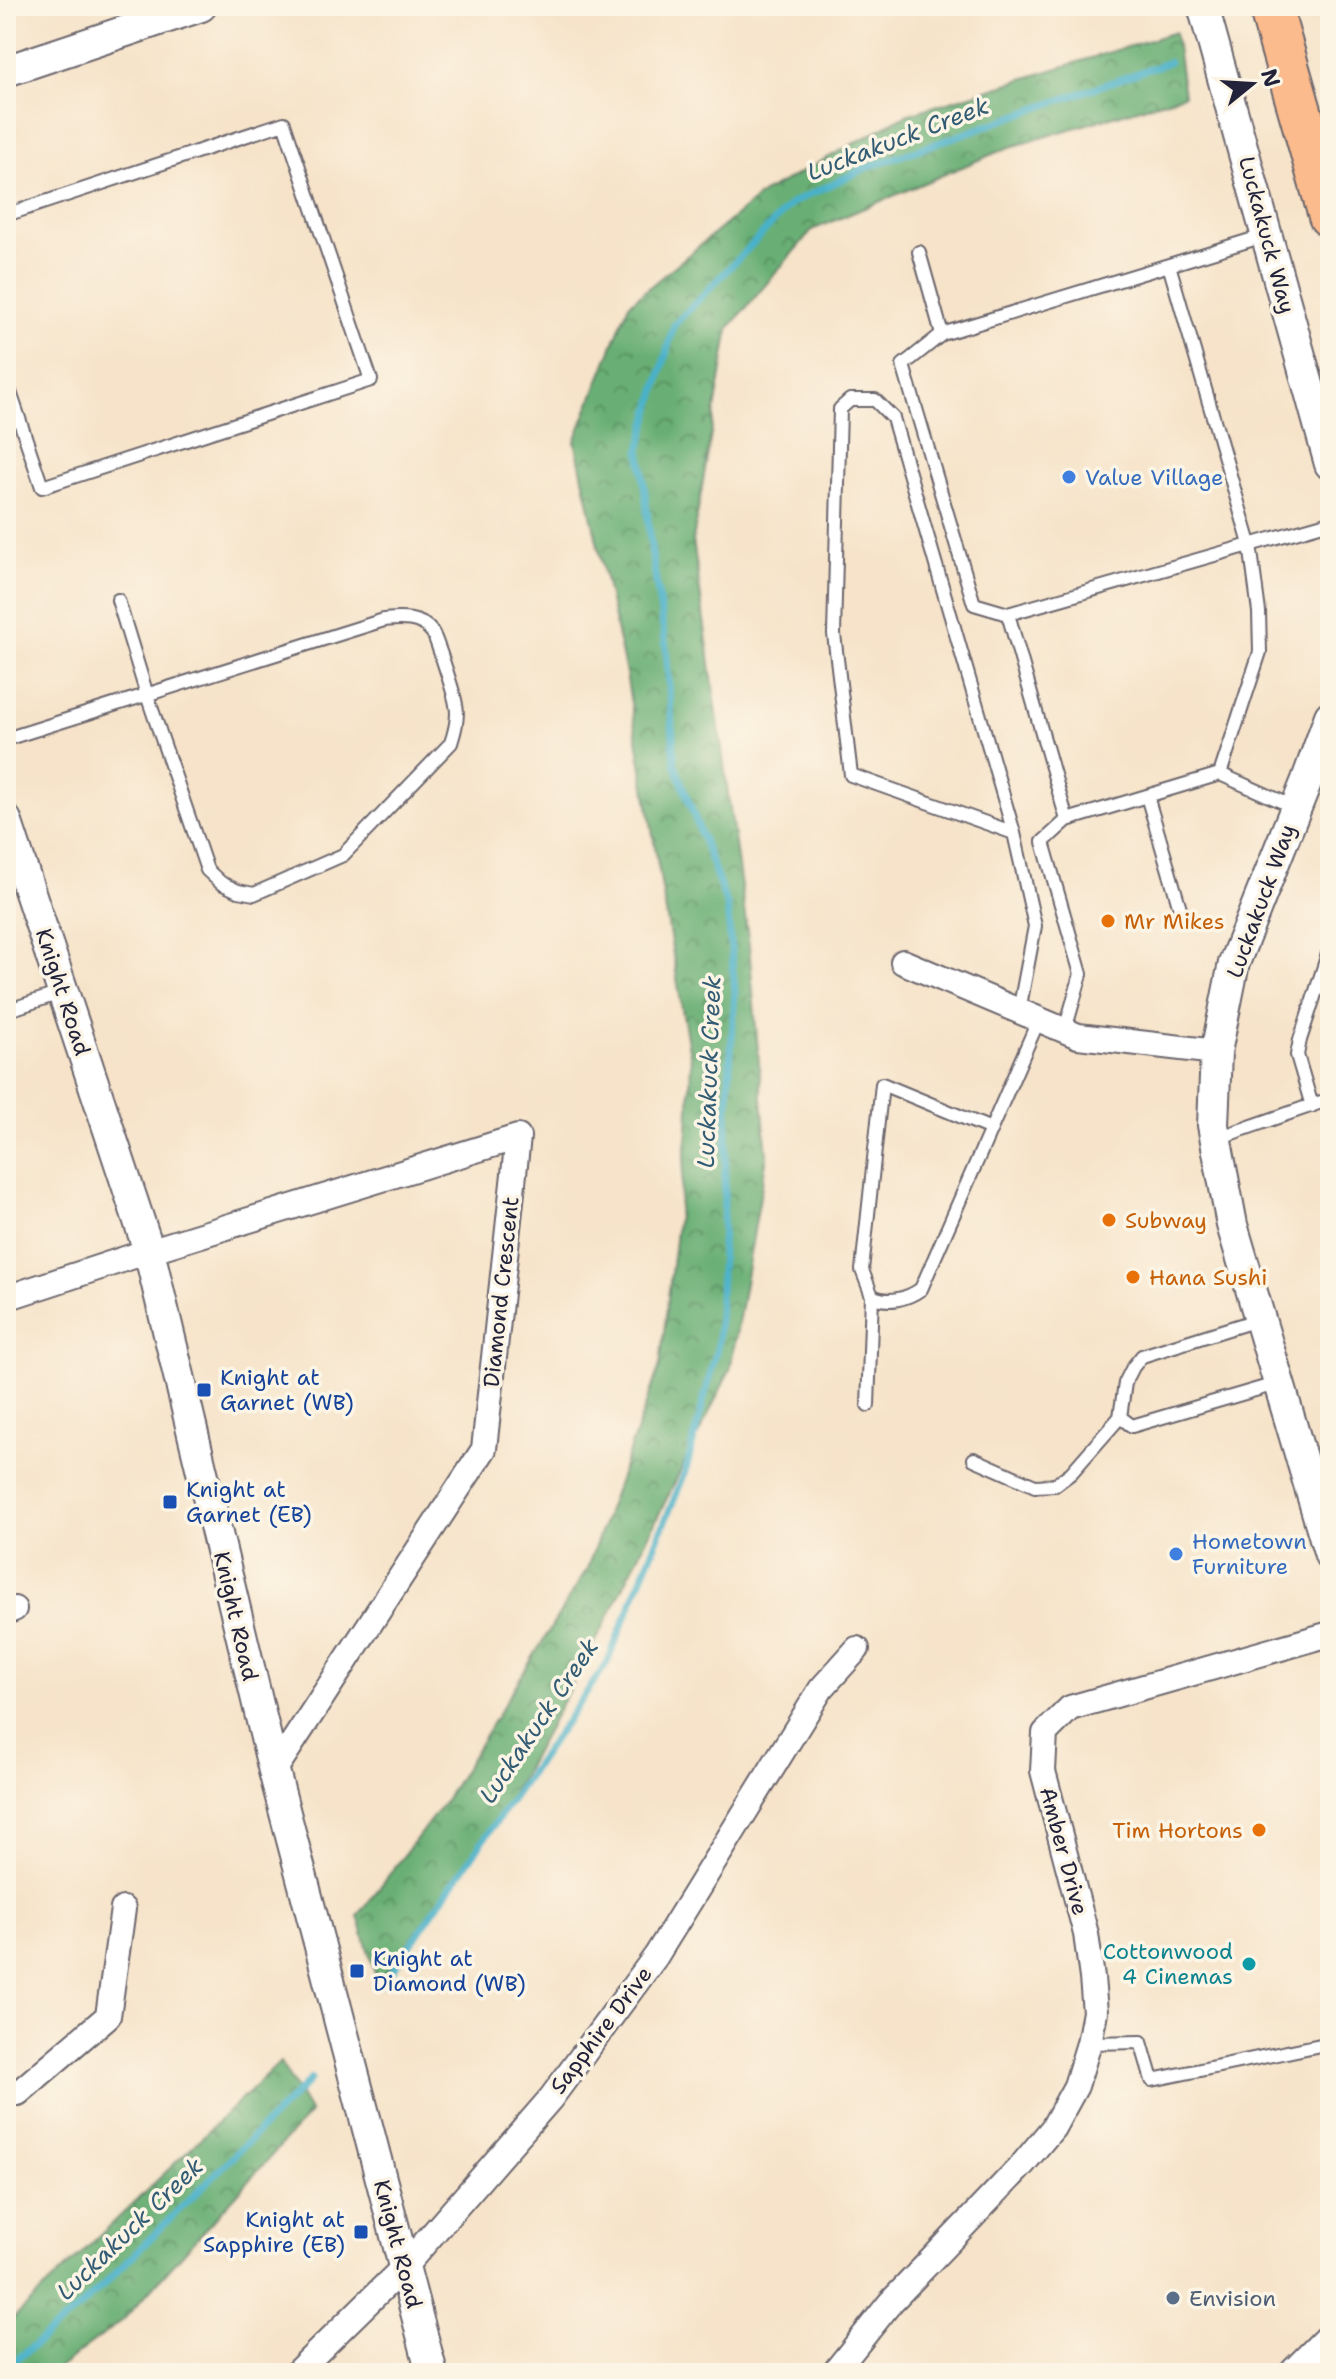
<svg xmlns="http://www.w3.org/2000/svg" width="1336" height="2379" viewBox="0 0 1336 2379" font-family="'Shantell Sans',sans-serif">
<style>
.forest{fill:url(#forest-crowns);stroke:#466858;stroke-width:2}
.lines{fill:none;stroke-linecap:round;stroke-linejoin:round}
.stream{stroke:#4ab1c9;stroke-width:7}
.service-casing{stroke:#6c666d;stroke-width:16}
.minor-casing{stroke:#6c666d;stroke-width:28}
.tertiary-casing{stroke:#6c666d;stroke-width:34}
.motorway-casing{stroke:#6c666d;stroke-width:46}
.service{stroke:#fff;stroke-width:12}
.minor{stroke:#fff;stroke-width:24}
.tertiary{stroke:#fff;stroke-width:30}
.motorway{stroke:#fbbb8c;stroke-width:42}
.shop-dot{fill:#3f7fe0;stroke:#fcf5e5;stroke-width:3}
.food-dot{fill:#e8710a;stroke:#fcf5e5;stroke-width:3}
.transit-dot{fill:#1a4fb4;stroke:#fcf5e5;stroke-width:3}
.culture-dot{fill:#0f9aa8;stroke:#fcf5e5;stroke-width:3}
.service-dot{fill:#5c6f8a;stroke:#fcf5e5;stroke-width:3}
.labels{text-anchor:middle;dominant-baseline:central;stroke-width:7;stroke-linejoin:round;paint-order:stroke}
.street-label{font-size:22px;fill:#22223b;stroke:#fcf5e5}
.shop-label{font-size:22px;fill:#366cbe;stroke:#fcf5e5;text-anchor:start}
.food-label{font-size:22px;fill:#c56008;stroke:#fcf5e5;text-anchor:start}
.transit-label{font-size:22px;fill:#164399;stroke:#fcf5e5;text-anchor:start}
.culture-label{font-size:22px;fill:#0d838f;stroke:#fcf5e5;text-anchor:end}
.service-label{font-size:22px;fill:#4e5e75;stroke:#fcf5e5;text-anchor:start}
.water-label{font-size:24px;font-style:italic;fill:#325b74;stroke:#fcf5e5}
</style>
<defs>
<pattern id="forest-crowns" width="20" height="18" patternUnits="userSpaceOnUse" patternTransform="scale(2)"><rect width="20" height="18" fill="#69af74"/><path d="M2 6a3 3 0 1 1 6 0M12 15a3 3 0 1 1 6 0" fill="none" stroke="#568e60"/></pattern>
</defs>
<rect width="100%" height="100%" fill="#fcf5e5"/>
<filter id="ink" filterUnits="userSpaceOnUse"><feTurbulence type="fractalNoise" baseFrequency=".0125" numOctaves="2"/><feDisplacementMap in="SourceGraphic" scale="16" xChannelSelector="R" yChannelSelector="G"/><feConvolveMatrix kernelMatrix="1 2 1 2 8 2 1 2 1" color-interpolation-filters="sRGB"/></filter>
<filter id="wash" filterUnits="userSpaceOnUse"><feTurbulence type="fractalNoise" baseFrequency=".006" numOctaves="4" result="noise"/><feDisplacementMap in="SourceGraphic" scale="32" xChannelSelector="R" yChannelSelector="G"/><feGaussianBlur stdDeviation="1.8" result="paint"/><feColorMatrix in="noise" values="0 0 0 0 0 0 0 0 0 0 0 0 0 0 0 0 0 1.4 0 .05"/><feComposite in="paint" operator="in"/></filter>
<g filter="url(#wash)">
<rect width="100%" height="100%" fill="#f6e3c9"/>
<path class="forest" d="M1175,32L1184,95L1007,148L812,230L729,328L693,540L749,945L767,1156L730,1370L607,1620L498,1820L378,1984L358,1916L444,1802L587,1569L660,1365L688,1131L691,1062L626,674L575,441L629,304L763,193L906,115Z
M280,2062L310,2113L123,2320L52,2373H6V2326Z"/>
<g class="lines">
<path class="stream" d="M383,1984L607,1663L686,1470L718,1344L729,1080L735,992L727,905L675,764L666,647L652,555L640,449L674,325L792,203L866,168L1169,62
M6,2368L84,2304L311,2079"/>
</g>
</g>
<g filter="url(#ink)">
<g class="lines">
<g class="service-casing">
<path id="service" d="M6,215L284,123L371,380L42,487L6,380
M919,252L942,334
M1169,265L1267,235
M1008,614L974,604L903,365L942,334L1169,265L1250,544L1259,612L1260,652L1220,774L1294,807
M6,739L384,620C400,618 421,617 432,632C436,637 455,696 456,705C459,717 455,731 451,743L343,855L254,894L238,891L221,883L207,870L147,695L118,600
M1312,768L1330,778
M1220,774L1067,820L1008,614L1330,522
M1147,796L1182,915
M1014,833L893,418L875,400H850L840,409L834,634L851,775L1014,833L1035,926L1019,1011
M6,1011L63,992
M1065,1030L1081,974L1043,842L1067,820
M1312,1106L1297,1055L1300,1040L1330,948
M991,1129L882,1084L862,1270L872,1296C888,1304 907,1299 921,1289L1039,1019
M1215,1139L1330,1099
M868,1405L872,1296
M1120,1417L1132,1426L1279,1383
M974,1459L1035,1486L1055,1485L1071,1473L1120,1417L1125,1383L1133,1367L1142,1356L1260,1319
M1089,2043L1141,2042L1152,2080L1330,2043"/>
</g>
<g class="minor-casing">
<path id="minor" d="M903,962L1078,1036L1216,1052
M6,1298L149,1251L518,1137L484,1449L274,1771
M6,1612L14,1609
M6,2093H18L108,2016L123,1909
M296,2373L404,2267L551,2098L656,1956L821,1689L857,1649
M834,2373L890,2303L1022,2165L1053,2128L1076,2086L1089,2043L1095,2012L1092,1978L1086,1934L1043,1771L1045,1733L1070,1708L1330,1634"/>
</g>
<g class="tertiary-casing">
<path id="tertiary" d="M1203,6L1330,464
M6,71L201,6
M1330,716L1307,780L1234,963L1216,1052L1213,1125L1232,1225L1330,1555
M6,820L149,1251L274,1771L432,2373
M1295,2373L1330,2338"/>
</g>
<g class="motorway-casing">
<path id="motorway" d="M1270,6L1330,216"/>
</g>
<use href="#service" class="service"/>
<use href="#minor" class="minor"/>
<use href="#tertiary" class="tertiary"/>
<use href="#motorway" class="motorway"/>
</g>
</g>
<g class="shop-dot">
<circle cx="1069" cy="477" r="8"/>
<circle cx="1176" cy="1554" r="8"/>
</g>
<g class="food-dot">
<circle cx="1108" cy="921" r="8"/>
<circle cx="1109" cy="1220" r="8"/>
<circle cx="1133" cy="1277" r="8"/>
<circle cx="1259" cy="1830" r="8"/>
</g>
<g class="transit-dot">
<rect x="196" y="1382" width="16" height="16" rx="4"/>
<rect x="162" y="1494" width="16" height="16" rx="4"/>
<rect x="349" y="1963" width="16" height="16" rx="4"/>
<rect x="353" y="2224" width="16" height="16" rx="4"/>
</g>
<circle class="culture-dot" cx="1249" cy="1964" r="8"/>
<circle class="service-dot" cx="1173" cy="2298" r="8"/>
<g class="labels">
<g class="street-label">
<text transform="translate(1267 235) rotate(75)">Luckakuck Way</text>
<text transform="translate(1261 901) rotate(-70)">Luckakuck Way</text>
<text transform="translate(63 992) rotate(72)">Knight Road</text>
<text transform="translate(501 1292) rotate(-84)">Diamond Crescent</text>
<text transform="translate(236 1616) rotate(77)">Knight Road</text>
<text transform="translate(1064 1851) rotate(75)">Amber Drive</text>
<text transform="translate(601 2030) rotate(-53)">Sapphire Drive</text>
<text transform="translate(398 2244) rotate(75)">Knight Road</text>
</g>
<g class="shop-label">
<text x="1085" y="477">Value Village</text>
<text x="1192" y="1541">Hometown<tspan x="1192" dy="25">Furniture</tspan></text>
</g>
<g class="food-label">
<text x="1124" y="921">Mr Mikes</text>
<text x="1125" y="1220">Subway</text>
<text x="1149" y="1277">Hana Sushi</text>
<text x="1243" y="1830" text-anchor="end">Tim Hortons</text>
</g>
<g class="transit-label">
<text x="220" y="1377">Knight at<tspan x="220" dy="25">Garnet (WB)</tspan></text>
<text x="186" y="1489">Knight at<tspan x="186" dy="25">Garnet (EB)</tspan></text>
<text x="373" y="1958">Knight at<tspan x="373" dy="25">Diamond (WB)</tspan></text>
<text x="345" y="2219" text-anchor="end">Knight at<tspan x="345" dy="25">Sapphire (EB)</tspan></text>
</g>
<g class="culture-label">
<text x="1233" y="1951">Cottonwood<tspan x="1233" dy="25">4 Cinemas</tspan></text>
</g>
<g class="service-label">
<text x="1189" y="2298">Envision</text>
</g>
<g class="water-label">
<text transform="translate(898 139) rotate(-21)">Luckakuck Creek</text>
<text transform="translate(709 1072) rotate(-88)">Luckakuck Creek</text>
<text transform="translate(539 1721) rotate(-56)">Luckakuck Creek</text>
<text transform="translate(130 2229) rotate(-44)">Luckakuck Creek</text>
</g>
</g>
<rect width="1336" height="2379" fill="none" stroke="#fcf5e5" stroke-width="32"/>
<g transform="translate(1252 84) rotate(72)" stroke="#fcf5e5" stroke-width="6" paint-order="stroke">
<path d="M0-6L14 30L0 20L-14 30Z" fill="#22223b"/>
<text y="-12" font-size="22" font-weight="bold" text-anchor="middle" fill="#22223b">N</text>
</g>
</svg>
